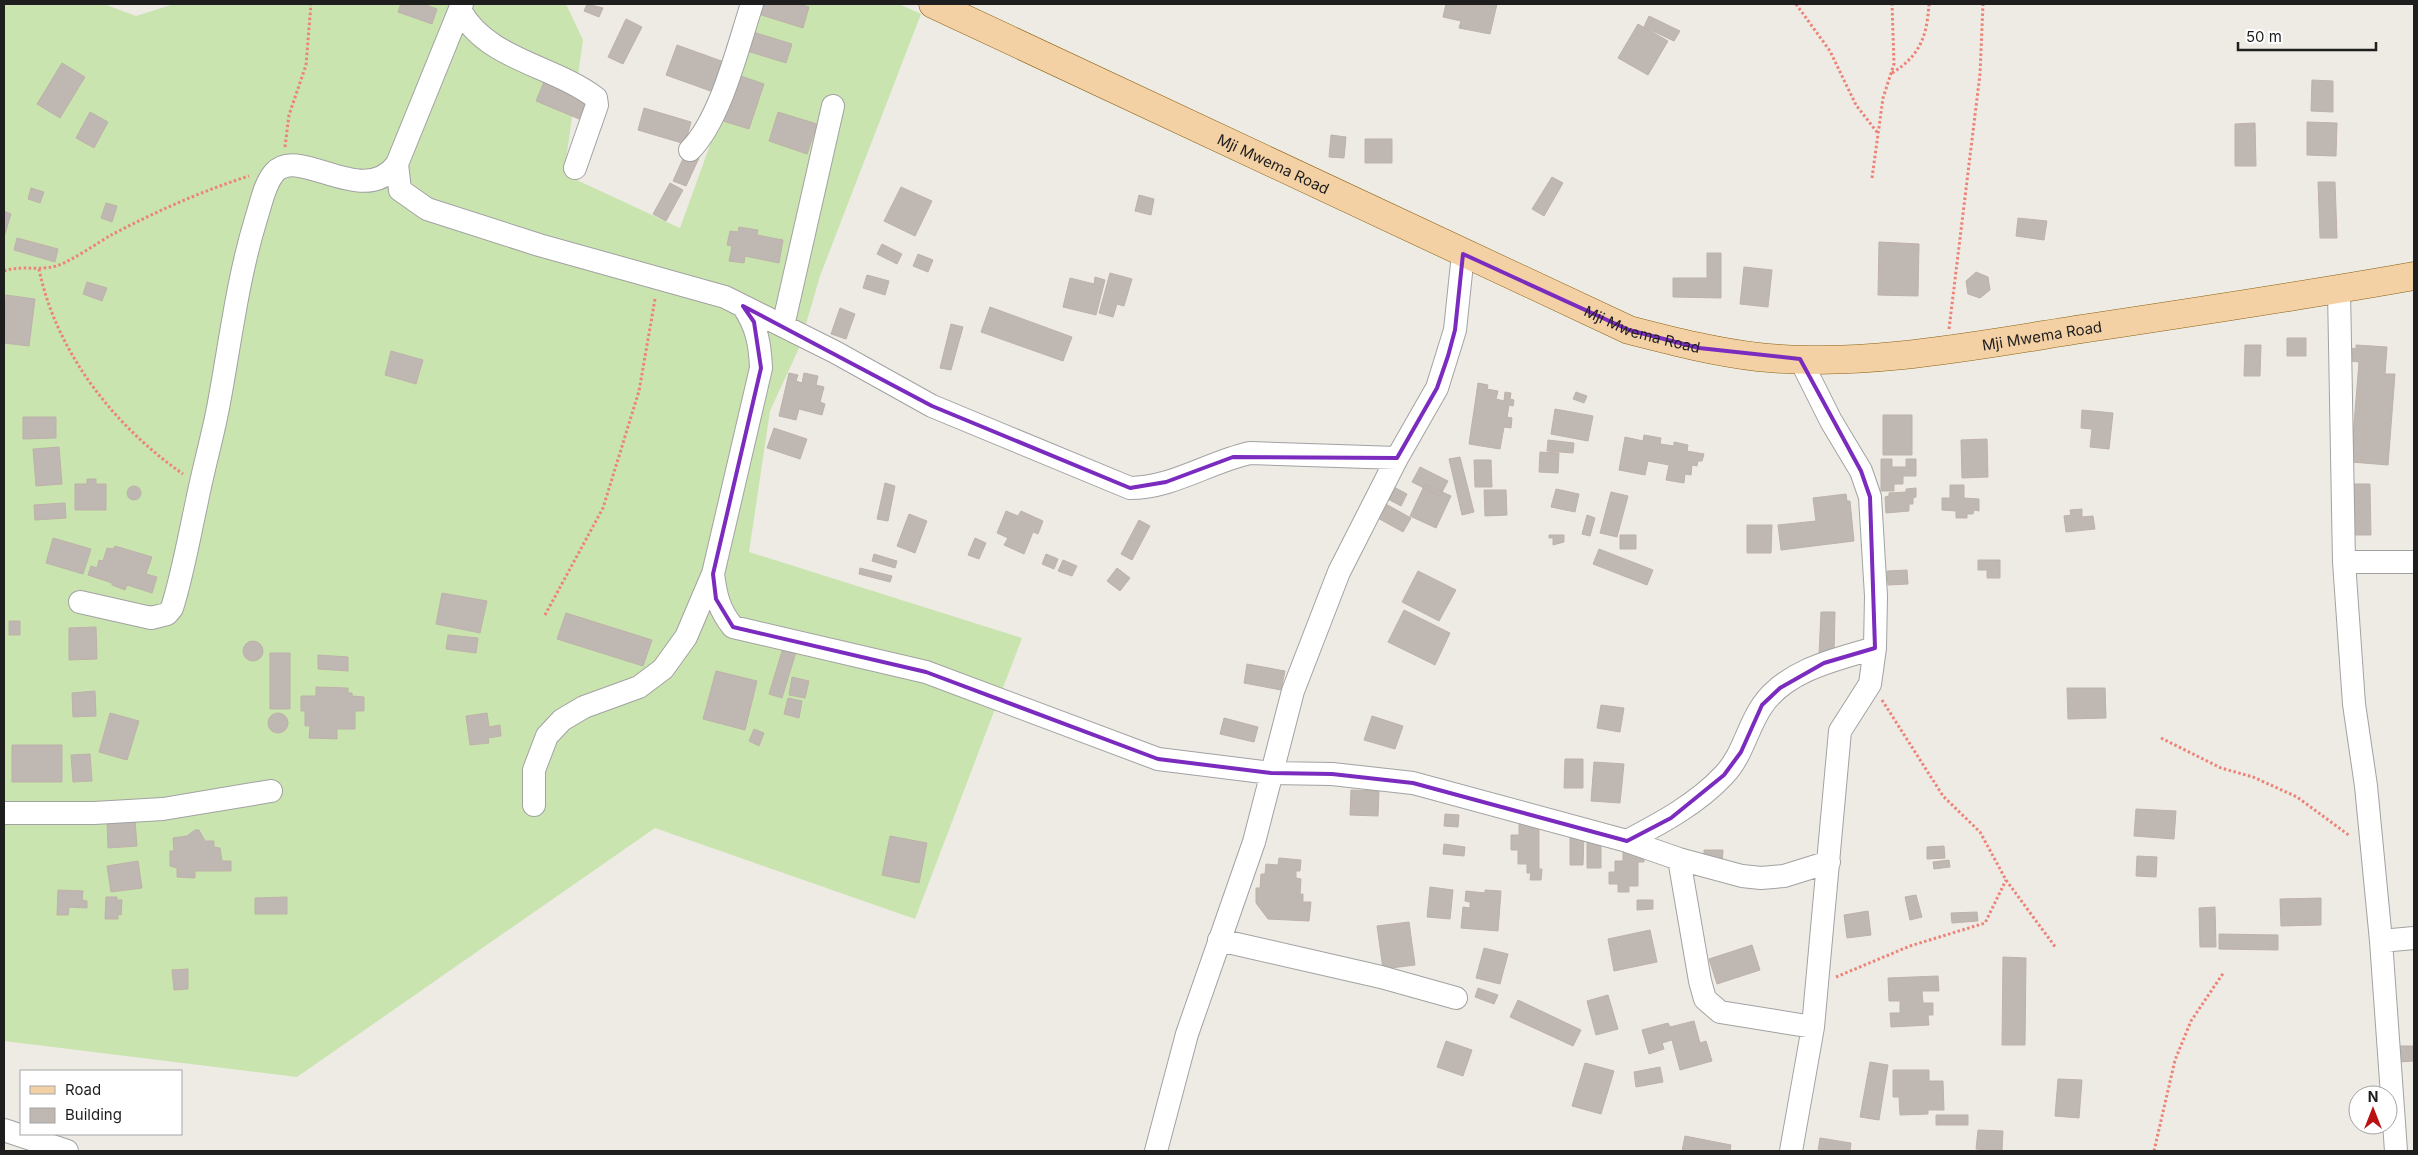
<svg xmlns="http://www.w3.org/2000/svg" width="2418" height="1155" viewBox="0 0 2418 1155" font-family="Inter,sans-serif">
<style>
.grass{fill:#c9e4af}
.building{fill:#beb7b2;stroke:#beb2a9}
.lines{fill:none;stroke-linecap:round;stroke-linejoin:round}
.minor-casing{stroke:#a2a2a2;stroke-width:24}
.major-casing{stroke:#8a610e;stroke-width:29}
.path{stroke:#ed8377;stroke-width:3;stroke-dasharray:2.5 2.5;stroke-linecap:butt}
.minor{stroke:#fff;stroke-width:22}
.major{stroke:#f3d1a5;stroke-width:28}
.marked{fill:none;stroke:#7b2cbf;stroke-width:4;stroke-linejoin:round}
.labels{text-anchor:middle;dominant-baseline:central;stroke-width:4;stroke-linejoin:round;paint-order:stroke}
.street-label{font-size:15px;fill:#1e1e1e;stroke:#fff}
</style>
<rect width="100%" height="100%" fill="#eeebe5"/>
<path class="grass" d="M4,4H104L136,16L174,4H566L583,40L564,174L680,228L761,4H899L921,14L820,276L799,348L770,411L749,552L1022,638L915,919L655,828L297,1077L4,1041Z"/>
<path class="building" d="M401,4H423L437,9L432,24L398,12Z
M587,4L603,8L599,17L584,11Z
M758,4H799L809,7L803,28L755,13Z
M1446,4H1497L1490,34L1459,28L1461,21L1443,17Z
M1649,16L1680,31L1674,41L1644,27Z
M626,19L642,27L623,64L608,57Z
M1638,24L1668,41L1648,75L1618,58Z
M753,32L792,44L786,63L747,51Z
M677,45L727,63L716,93L666,75Z
M62,63L85,77L60,118L37,104Z
M738,75L764,84L749,129L723,121Z
M546,77L589,95L579,119L536,101Z
M2312,80L2333,81V112L2311,111Z
M644,108L691,122L685,144L638,130Z
M90,112L108,122L94,148L76,138Z
M778,112L817,124L807,154L769,141Z
M2307,122L2337,123L2336,156L2307,155Z
M2255,123L2256,166H2235V124Z
M1331,135L1346,137L1344,158L1329,157Z
M1365,139H1392V163H1365Z
M686,152L699,158L686,186L673,181Z
M1552,177L1563,183L1544,216L1532,209Z
M2318,182H2335L2337,238H2320Z
M670,183L683,190L666,221L653,214Z
M901,187L932,201L915,236L884,221Z
M31,188L44,192L40,203L28,199Z
M1139,195L1154,199L1151,215L1135,211Z
M106,203L117,206L112,222L101,218Z
M4,211L11,214L4,237Z
M2018,218L2047,221L2044,240L2016,236Z
M739,227L758,230L757,235L783,240L779,263L745,256L744,263L729,261L732,246L727,245L730,231L738,232Z
M17,238L58,249L55,262L14,250Z
M1879,242L1919,244L1918,296L1878,295Z
M882,244L902,254L897,264L877,254Z
M1707,253H1721V298L1673,297V278H1707Z
M918,254L933,260L928,272L913,266Z
M1744,267L1772,270L1768,307L1740,304Z
M1976,272L1988,277L1990,290L1980,298L1968,294L1966,281Z
M1110,273L1132,279L1124,306L1117,304L1113,317L1099,313Z
M867,275L889,281L885,295L863,288Z
M1095,277L1105,280L1096,315L1063,307L1070,278L1094,284Z
M87,282L107,288L102,301L83,294Z
M6,295L35,299L29,346L4,343Z
M990,307L1072,337L1063,361L981,332Z
M840,308L855,314L846,339L831,334Z
M951,324L963,327L951,370L940,368Z
M2287,338H2306V356H2287Z
M2245,345H2261L2260,376H2244Z
M2356,345L2387,347L2385,374H2395L2388,465L2351,462L2359,362L2350,361L2351,348L2356,349Z
M391,351L423,360L416,384L385,375Z
M789,373L798,375L796,381L802,383L804,373L818,376L816,385L824,387L820,402L825,404L822,415L799,409L796,420L779,416Z
M1478,383L1488,385L1487,389L1498,391L1496,399L1504,401L1505,392L1511,393L1510,399L1514,400L1513,406L1509,405L1507,417L1512,418L1511,428L1504,427L1500,449L1469,444Z
M1576,392L1587,396L1584,403L1573,399Z
M1555,409L1593,416L1588,441L1551,434Z
M2082,410L2113,413L2109,449L2090,447L2092,429L2081,428Z
M1883,415H1912V455H1883Z
M23,417H56V438L23,439Z
M774,428L807,439L800,459L767,448Z
M1644,435L1661,438L1660,444L1674,446V442L1688,445L1687,451L1704,454L1702,461H1698L1697,466L1692,465L1691,475L1685,474L1684,483L1666,480L1669,465L1648,461L1645,475L1619,470L1625,437L1643,441Z
M1987,439L1988,477L1962,478L1961,440Z
M1548,440L1574,443L1573,453L1547,451Z
M59,447L62,484L36,486L33,449Z
M1540,452L1559,453L1558,473L1539,472Z
M1460,457L1474,512L1462,515L1449,459Z
M1881,459H1892V467H1906V459H1916V476H1903V484H1894V491H1881Z
M1474,460H1491L1492,487H1475Z
M1420,467L1448,481L1440,496L1412,482Z
M87,479H96V484H106V510H75V484H87Z
M885,483L895,486L888,521L877,519Z
M1425,484L1451,496L1436,528L1410,516Z
M2349,484H2370L2371,535H2350Z
M1950,485H1964V498L1979,499V511L1974,510L1973,514H1967V518H1956V511L1942,510V498H1950Z
M1392,486L1407,494L1401,506L1386,498Z
M127 493a7 7 0 1 1 14 0a7 7 0 1 1-14 0Z
M1916,488V497L1913,498V504H1909V511L1886,513L1885,497L1889,496V493L1906,492V489Z
M1556,489L1579,494L1575,512L1551,507Z
M1484,490H1506L1507,515L1485,516Z
M1611,492L1628,496L1617,537L1600,533Z
M1846,494L1847,501H1850L1854,541L1781,550L1778,525L1816,521L1813,498Z
M65,503L66,518L35,520L34,505Z
M1384,503L1411,518L1403,532L1376,517Z
M2082,509V517L2093,516L2095,529L2066,532L2064,516L2071,515L2070,510Z
M1006,511L1018,516L1021,511L1043,521L1038,534L1033,532L1024,554L1004,545L1008,538L997,533Z
M909,514L927,521L915,553L897,546Z
M1587,515L1595,518L1590,536L1582,534Z
M1139,520L1150,526L1132,560L1121,554Z
M1747,525H1772L1771,553H1747Z
M1549,535H1564V542L1553,545V538H1549Z
M1620,535H1636V549H1620Z
M53,538L91,549L83,574L46,563Z
M975,538L986,543L979,559L968,555Z
M115,546L152,557L146,574L157,577L152,593L127,585L125,590L112,585V583L88,575L91,566L97,568L99,560L103,561L107,548L113,549Z
M1599,549L1653,570L1647,585L1593,564Z
M874,554L897,561L895,568L872,561Z
M1046,554L1058,559L1054,569L1042,564Z
M1063,560L1077,566L1072,576L1058,571Z
M1978,560H2000V578H1987V570H1978Z
M860,568L892,576L890,582L859,574Z
M1117,568L1130,578L1120,591L1107,581Z
M1907,570L1908,584L1888,585L1887,571Z
M1418,571L1456,590L1439,621L1402,602Z
M442,593L487,601L480,633L436,624Z
M1404,610L1450,633L1435,665L1388,642Z
M1821,612H1835L1834,654H1819Z
M566,613L652,640L643,666L557,639Z
M9,621H20V635H9Z
M96,627L97,659L69,660V628Z
M448,635L478,638L476,653L446,649Z
M243 651a10 10 0 1 1 20 0a10 10 0 1 1-20 0Z
M783,648L796,652L782,698L769,694Z
M270,653H290V709H270Z
M318,655L348,657V671L318,669Z
M1247,664L1285,671L1281,690L1244,683Z
M716,671L757,681L745,730L703,719Z
M792,677L809,681L805,698L789,695Z
M316,687L348,688V693H352V696L364,697V711H355V729H337V739L309,738L310,726H305V711H301V696H316Z
M2067,688H2105L2106,718L2068,719Z
M95,691L96,716L73,717L72,693Z
M788,698L802,701L799,718L784,714Z
M1601,705L1624,708L1620,732L1597,728Z
M268 723a10 10 0 1 1 20 0a10 10 0 1 1-20 0Z
M110,713L139,721L127,760L99,752Z
M487,713L489,727L500,725L501,736L488,738L489,743L470,745L466,716Z
M1372,716L1403,726L1395,749L1364,740Z
M1224,718L1258,727L1254,742L1220,734Z
M754,729L764,733L759,746L749,741Z
M12,745H62V782H12Z
M90,754L92,781L73,782L71,755Z
M1565,759H1583V788H1564Z
M1594,762L1624,764L1620,803L1591,801Z
M1351,790L1379,791L1378,816L1350,815Z
M2136,809L2176,811L2174,839L2134,836Z
M1445,814L1459,815L1458,827L1444,826Z
M135,820L137,846L108,848L107,821Z
M1519,821L1539,822V869H1542L1541,880H1530L1531,873H1527V864H1518V850H1511V835H1519Z
M195,830H199L205,841H214V847L220,848L222,861H231V871H195V878L177,877V868L170,866V851H174L173,838L187,836Z
M890,836L927,843L919,883L882,875Z
M1570,836H1584L1583,865H1570Z
M1587,839H1601V868H1587Z
M1444,844L1465,847L1464,856L1443,854Z
M1944,846L1945,858L1927,859V847Z
M1644,849V862H1638V886H1629V892H1618V884H1609V872H1615V861H1623V850Z
M1704,850H1723L1722,866L1704,865Z
M2137,856L2157,857L2156,877L2136,876Z
M1279,858L1301,860L1300,871H1296V878L1301,879L1300,894H1303V902H1311L1309,921L1268,919L1256,903V888H1260L1261,874H1265L1266,864L1278,865Z
M1949,860L1950,867L1934,869L1933,862Z
M138,861L142,888L111,892L107,866Z
M1430,887L1453,890L1450,919L1427,917Z
M58,890L83,891L82,900L87,901V908L69,907L68,915H57Z
M1485,890L1501,891L1498,931L1461,928L1463,907L1470,908V902L1465,901L1466,891L1485,893Z
M1916,895L1922,917L1910,920L1905,897Z
M106,897H117V900H122L121,915L118,914V919H105Z
M287,897V914H255V898Z
M2321,898V925L2281,926L2280,899Z
M1637,900H1653V909L1637,910Z
M2215,907L2216,947H2200L2199,908Z
M1868,911L1871,935L1847,938L1844,915Z
M1977,912L1978,921L1952,923L1951,913Z
M1409,922L1415,965L1383,969L1377,926Z
M1650,930L1657,962L1614,971L1608,939Z
M2219,934L2278,935V950L2219,949Z
M1752,945L1760,970L1717,984L1709,959Z
M1484,948L1508,954L1500,984L1476,978Z
M2003,957L2026,958L2025,1045H2002Z
M188,969V989L174,990L172,970Z
M1938,976L1939,991H1922L1923,1003H1933V1015H1928L1929,1025L1891,1027L1890,1013H1900V1001H1889L1888,978Z
M1478,988L1498,995L1494,1004L1475,997Z
M1608,995L1618,1029L1596,1035L1587,1001Z
M1518,1000L1581,1030L1573,1046L1510,1017Z
M1694,1021L1700,1043L1706,1041L1712,1061L1680,1070L1672,1040L1662,1043L1664,1049L1649,1054L1642,1030L1668,1023L1670,1027Z
M1446,1041L1472,1050L1463,1076L1437,1067Z
M2399,1046H2414V1061L2399,1062Z
M1870,1062L1888,1065L1879,1120L1860,1117Z
M1585,1063L1614,1071L1601,1114L1572,1106Z
M1660,1067L1663,1082L1636,1087L1634,1072Z
M1893,1070H1929V1081H1943L1944,1110H1928V1114L1900,1115L1899,1097H1893Z
M2058,1079L2082,1080L2079,1118L2055,1116Z
M1936,1115H1968V1125H1936Z
M1978,1130L2003,1131L2002,1151L1976,1149Z
M1685,1136L1731,1145L1730,1151H1682Z
M1820,1138L1851,1143L1850,1151H1818Z"/>
<g class="lines">
<g class="minor-casing">
<path id="minor" d="M460,10C487,60 553,65 596,98L597,105L575,168
M690,150C721,119 738,46 752,4
M397,164L400,190L427,209L539,245L725,297L835,352L932,406L1130,488C1172,488 1209,462 1250,453L1397,458
M2339,290L2344,562L2354,704L2366,786L2381,941L2396,1151
M743,306C757,327 760,344 761,368L713,574C716,596 719,610 733,627L926,672L1158,759L1271,773L1332,774L1413,783L1627,841L1679,859L1742,876L1761,878L1784,876L1829,862
M783,326L833,106
M2344,562H2414
M80,602L151,618L167,614L172,608C183,573 189,537 197,501C203,470 212,439 218,408C230,345 237,281 256,219C261,204 264,185 274,173C299,144 363,210 397,164L462,4
M534,805V770L547,736L562,720L584,707L639,687L663,669L686,637L712,576
M4,813H94L163,809L271,791
M1627,841C1661,823 1697,804 1724,775C1743,755 1747,728 1762,706C1786,670 1837,659 1875,648
M1679,859L1700,981L1705,999L1720,1012L1813,1027
M1219,940L1381,977L1456,998
M2381,941L2414,938
M4,1130L67,1151
M1156,1151L1187,1034L1254,842L1293,691L1339,572L1397,458L1437,388L1455,330L1463,254
M1791,1151L1813,1027L1840,731L1870,684L1875,648L1876,596L1870,497L1861,471L1831,421L1800,359"/>
</g>
<g class="major-casing">
<g id="major">
<path id="s1" d="M933,4L1629,330C1672,341 1714,352 1758,357C1859,368 1975,346 2075,330C2188,313 2302,296 2414,276"/>
</g>
</g>
<path class="path" d="M1796,4L1830,51L1856,105L1877,132
M1892,73C1920,56 1927,36 1929,4
M285,147L289,115L306,65L311,4
M1872,178L1883,98L1894,64L1892,4
M39,269C56,352 114,426 183,474
M4,271C20,265 39,271 56,266C72,261 97,243 113,234C157,211 202,191 249,176
M1949,329L1980,74L1983,4
M545,615L603,508L639,391L655,299
M1882,700L1943,796L1980,832L2006,880L2056,948
M2161,738L2221,768L2253,777L2297,797L2350,836
M1836,977L1910,946L1985,923L2006,880
M2154,1151L2175,1060L2191,1021L2224,972"/>
<use href="#minor" class="minor"/>
<use href="#major" class="major"/>
</g>
<path class="marked" d="M1463,254L1629,330L1699,348L1800,359L1861,471L1870,497L1875,648L1824,663L1780,688L1762,705L1741,752L1724,775L1671,818L1627,841L1413,783L1332,774L1271,773L1158,759L926,672L733,627L716,599L713,574L761,368L754,322L743,306L932,406L1130,488L1166,482L1233,457L1397,458L1437,388L1448,356L1455,330Z"/>
<g class="labels">
<g class="street-label">
<text stroke="none"><textPath href="#s1" startOffset="376">Mji Mwema Road</textPath></text>
<text stroke="none"><textPath href="#s1" startOffset="781">Mji Mwema Road</textPath></text>
<text stroke="none"><textPath href="#s1" startOffset="1186">Mji Mwema Road</textPath></text>
</g>
</g>
<rect width="2418" height="1155" fill="none" stroke="#1e1e1e" stroke-width="10"/>
<rect x="20" y="1070" width="162" height="65" fill="#ffffff" stroke="#a5a5a5"/>
<rect x="30" y="1086" width="25" height="8" fill="#f3d1a5" stroke="#a5a5a5"/>
<text x="65" y="1095" font-size="15" fill="#1e1e1e">Road</text>
<rect x="30" y="1108" width="25" height="15" fill="#beb7b2" stroke="#a5a5a5"/>
<text x="65" y="1120" font-size="15" fill="#1e1e1e">Building</text>
<g transform="translate(2373 1110)"><circle r="24" fill="#ffffff" stroke="#a5a5a5"/>
<path d="M0-4L9 19L0 12L-9 19Z" fill="#ba1213"/>
<text y="-8" font-size="14" font-weight="bold" text-anchor="middle" fill="#1e1e1e">N</text>
</g>
<path d="M2238 42v8h138v-8" fill="none" stroke="#1e1e1e" stroke-width="2.5"/>
<text x="2246" y="42" font-size="15" fill="#1e1e1e" stroke="#ffffff" stroke-width="4" paint-order="stroke">50 m</text>
</svg>
